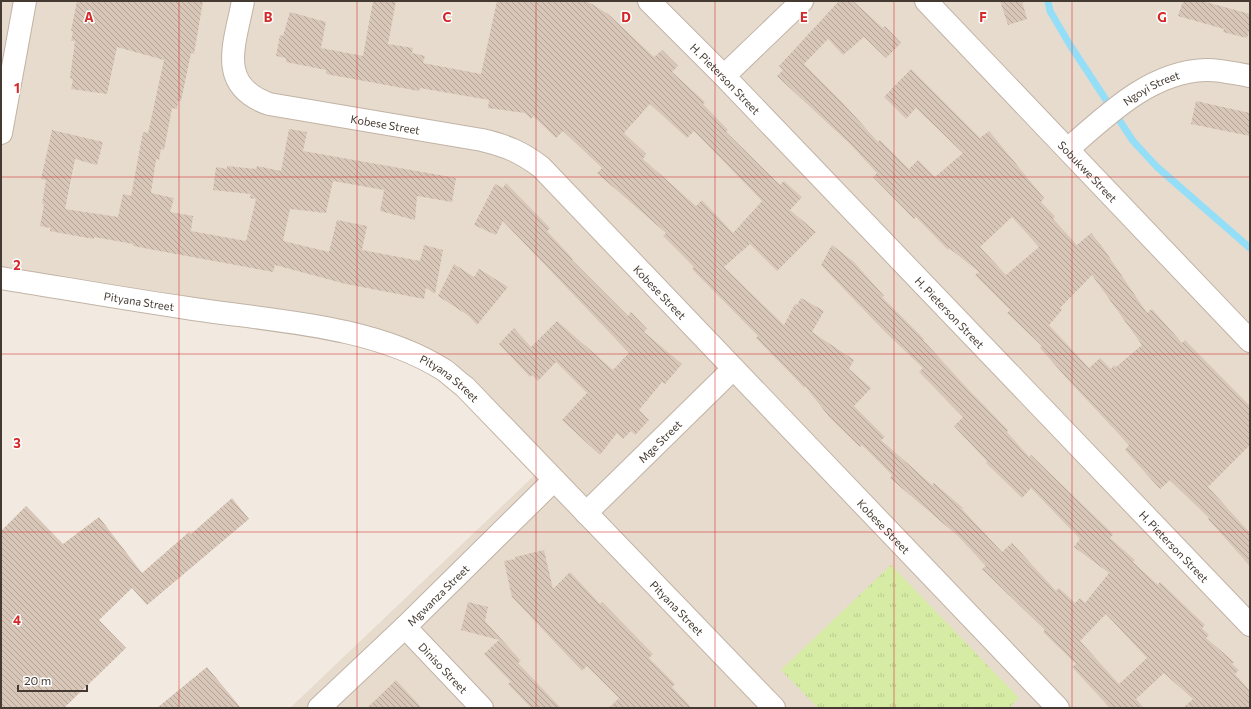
<svg xmlns="http://www.w3.org/2000/svg" width="1251" height="709" viewBox="0 0 1251 709" font-family="Commissioner,sans-serif">
<style>
.residential{fill:#e7dbce}
.park{fill:url(#park-tufts)}
.lines{fill:none;stroke-linecap:round;stroke-linejoin:round}
.stream{stroke:#94def7;stroke-width:7}
.building{fill:url(#building-back-hatch);fill-rule:evenodd}
.street-casing{stroke:#c1b3a5;stroke-width:24}
.street{stroke:#fff;stroke-width:22}
.grid{fill:none;stroke:#d62828;stroke-width:1;stroke-opacity:0.55}
.labels{text-anchor:middle;dominant-baseline:central;stroke-width:3;stroke-linejoin:round;paint-order:stroke}
.street-label{font-size:11px;fill:#443a31;stroke:#fff}
.grid-label{font-size:13px;text-anchor:middle;font-weight:bold;fill:#d62828;stroke:#fff;stroke-width:3;stroke-linejoin:round;paint-order:stroke}
</style>
<defs>
<pattern id="park-tufts" width="24" height="20" patternUnits="userSpaceOnUse"><rect width="24" height="20" fill="#d6eca4"/><path d="M3 7l-1-3M5 7V3M7 7l1-3M15 17l-1-3M17 17v-4M19 17l1-3" fill="none" stroke="#b9cb8e"/></pattern>
<pattern id="building-back-hatch" width="6" height="6" patternUnits="userSpaceOnUse"><rect width="6" height="6" fill="#d8c7b8"/><path d="M-1 5l2 2M0 0l6 6M5-1l2 2" fill="none" stroke="#b1a396"/></pattern>
</defs>
<rect width="100%" height="100%" fill="#f2eae0"/>
<path class="residential" d="M1,1H1250V708H290L542,468L465,387L394,347L1,278Z"/>
<path class="park" d="M891,565L1019,698L1009,708H818L781,670Z"/>
<g class="lines">
<path class="stream" d="M1048,1L1050,11L1070,45L1133,141L1157,167L1250,248"/>
</g>
<path class="building" d="M77,1H203L194,54L191,53L181,101H178L177,109L172,108L164,150L161,149L159,160L156,159L151,193L174,198L170,212L193,216L191,231L246,241L256,199L250,198L251,194L213,190L216,167L227,169V166L256,169L257,166L281,171L289,129L307,132L303,151L456,178L452,202L417,196L415,220L380,211L384,190L333,181L326,213L290,209L283,241L329,252L337,220L367,226L362,250L420,261L424,245L443,250L435,294L426,288L424,299L346,284L275,265L273,272L133,246V244L94,237V239L71,235L50,231V228L40,226L44,204H42L46,180L41,179L52,130L103,142L97,165L75,159L65,209L118,217L123,194L131,196L143,132L148,133L164,60L117,47L107,94L71,89L73,79L70,78L75,41H71L73,31H71Z
M373,1H396L388,44L413,48L412,53L425,56L423,63L481,74L497,1H587L608,14L654,57L662,50L678,66L672,72L705,102L703,104L728,130L726,132L780,185L784,181L802,197L790,210L816,232L777,271L750,244L724,267L784,325L795,304L797,305L801,298L824,311L812,332L854,360L849,369L871,388L854,406L885,437L881,440L932,485L934,483L963,508L962,509L1002,552L1012,543L1056,591L1059,588L1075,603L1080,598L1085,603L1109,573L1074,547L1080,539L1031,488L1022,498L986,463L987,461L954,426L963,417L919,372L923,368L884,331L821,265L832,245L854,262L884,296L882,297L924,339L923,340L967,388L1008,430L1007,432L1029,457L1031,455L1113,534L1110,538L1135,560L1133,562L1158,585L1160,582L1205,625L1202,628L1209,635L1206,638L1234,662L1232,664L1239,670L1235,674L1250,691V708H1183L1193,699L1164,673L1136,699L1144,708H1110L1072,667L1076,664L1043,632L1045,630L982,569L986,566L958,536L890,478L892,475L862,445L860,447L830,418L805,386L804,388L797,380L756,338L758,336L692,269L694,267L663,236L666,233L597,173L602,168L563,131L556,138L533,116L531,119L525,113L488,108L489,100L420,88L419,91L326,74V70L286,62V58L276,56L280,35L283,36L290,12L326,22L321,48L363,56ZM650,104L687,138L694,131L762,201L733,233L702,200L696,206L643,159L646,154L624,133ZM1106,614L1147,658L1119,684L1080,641Z
M839,1H853L883,28L885,26L901,43L886,58L864,37L843,55L828,39L804,64L842,102L878,142L880,140L909,169L918,160L935,177L963,153L916,108L906,119L884,97L911,69L980,138L989,131L1044,198L1041,202L1055,216L1053,219L1077,245L1091,233L1101,245L1147,313L1152,309L1182,343L1185,340L1250,406V445L1208,487L1250,533V566L1208,519L1209,518L1170,480L1160,489L1125,450L1129,445L1072,384L1040,348L1042,346L1007,313L1010,310L975,275L979,272L949,248L948,250L916,217L914,219L873,177L877,173L850,144L777,76L783,70L779,66ZM1012,217L1039,247L1006,275L980,247ZM1092,275L1142,345L1116,367L1114,365L1111,369L1100,358L1089,368L1049,325L1062,310L1060,308Z
M1000,1H1022L1027,19L1008,25Z
M1183,1H1202L1250,14V27L1247,38L1223,32L1224,29L1178,16Z
M1196,101L1250,113V136L1191,124Z
M506,183L550,228L547,231L573,259L572,260L628,316L631,312L647,329L644,332L682,364L665,384L662,382L639,410L649,420L635,435L631,431L623,439L617,433L600,455L562,420L587,393L556,362L538,381L532,375L530,377L499,344L514,328L531,347L557,321L613,370L629,353L503,221L496,235L474,225L495,184L503,188Z
M454,264L474,277L479,269L508,287L477,325L469,316L438,296Z
M232,498L249,519L147,605L132,588L99,620L126,648L64,708H1V531L26,506L63,544L99,517L142,573L189,532L191,534Z
M544,550L553,589L570,572L600,604L602,602L653,654L649,658L675,684L672,687L692,708H609L619,698L587,666L582,671L512,597L504,561L516,559L515,557Z
M468,602L488,607L485,621L521,661L518,663L561,708H531L508,684L511,682L484,654L499,640L461,630Z
M207,667L241,708H157L191,680Z
M396,680L422,708H367Z"/>
<g class="lines">
<g class="street-casing">
<g id="street">
<path id="s1" d="M243,1C235,44 216,85 269,104L482,140C507,146 521,152 541,167L1058,708"/>
<path id="s2" d="M649,1L724,76L1250,625"/>
<path id="s3" d="M926,1L1250,341"/>
<path d="M724,76L802,1"/>
<path d="M1,133L25,1"/>
<path id="s4" d="M1068,149C1107,115 1150,72 1205,70C1219,69 1236,74 1250,76"/>
<path id="s5" d="M1,278C63,288 125,299 187,308C269,321 372,324 444,370C451,375 458,382 465,387L774,708"/>
<path id="s6" d="M586,513L733,369"/>
<path id="s7" d="M405,627L482,708"/>
<path id="s8" d="M319,708L405,627L554,480"/>
</g>
</g>
<use href="#street" class="street"/>
</g>
<path class="grid" d="M179,1V708M357,1V708M536,1V708M715,1V708M894,1V708M1072,1V708M1,177H1250M1,354H1250M1,532H1250"/>
<g class="labels">
<g class="street-label">
<text stroke="none"><textPath href="#s2" startOffset="109">H. Pieterson Street</textPath></text>
<text stroke="none"><textPath href="#s4" startOffset="104">Ngoyi Street</textPath></text>
<text stroke="none"><textPath href="#s1" startOffset="239">Kobese Street</textPath></text>
<text stroke="none"><textPath href="#s3" startOffset="235">Sobukwe Street</textPath></text>
<text stroke="none"><textPath href="#s1" startOffset="575">Kobese Street</textPath></text>
<text stroke="none"><textPath href="#s5" startOffset="140">Pityana Street</textPath></text>
<text stroke="none"><textPath href="#s2" startOffset="433">H. Pieterson Street</textPath></text>
<text stroke="none"><textPath href="#s5" startOffset="464">Pityana Street</textPath></text>
<text stroke="none"><textPath href="#s6" startOffset="103">Mge Street</textPath></text>
<text stroke="none"><textPath href="#s1" startOffset="899">Kobese Street</textPath></text>
<text stroke="none"><textPath href="#s2" startOffset="757">H. Pieterson Street</textPath></text>
<text stroke="none"><textPath href="#s8" startOffset="164">Mgwanza Street</textPath></text>
<text stroke="none"><textPath href="#s5" startOffset="788">Pityana Street</textPath></text>
<text stroke="none"><textPath href="#s7" startOffset="56">Diniso Street</textPath></text>
</g>
</g>
<g class="grid-label">
<text x="89" y="22">A</text>
<text x="268" y="22">B</text>
<text x="447" y="22">C</text>
<text x="626" y="22">D</text>
<text x="804" y="22">E</text>
<text x="983" y="22">F</text>
<text x="1162" y="22">G</text>
<text x="17" y="93">1</text>
<text x="17" y="270">2</text>
<text x="17" y="448">3</text>
<text x="17" y="625">4</text>
</g>
<rect width="1251" height="709" fill="none" stroke="#443a31" stroke-width="4"/>
<path d="M18 685v6h69v-6" fill="none" stroke="#443a31" stroke-width="2"/>
<text x="24" y="685" font-size="12" fill="#443a31" stroke="#ffffff" stroke-width="3" paint-order="stroke">20 m</text>
</svg>
